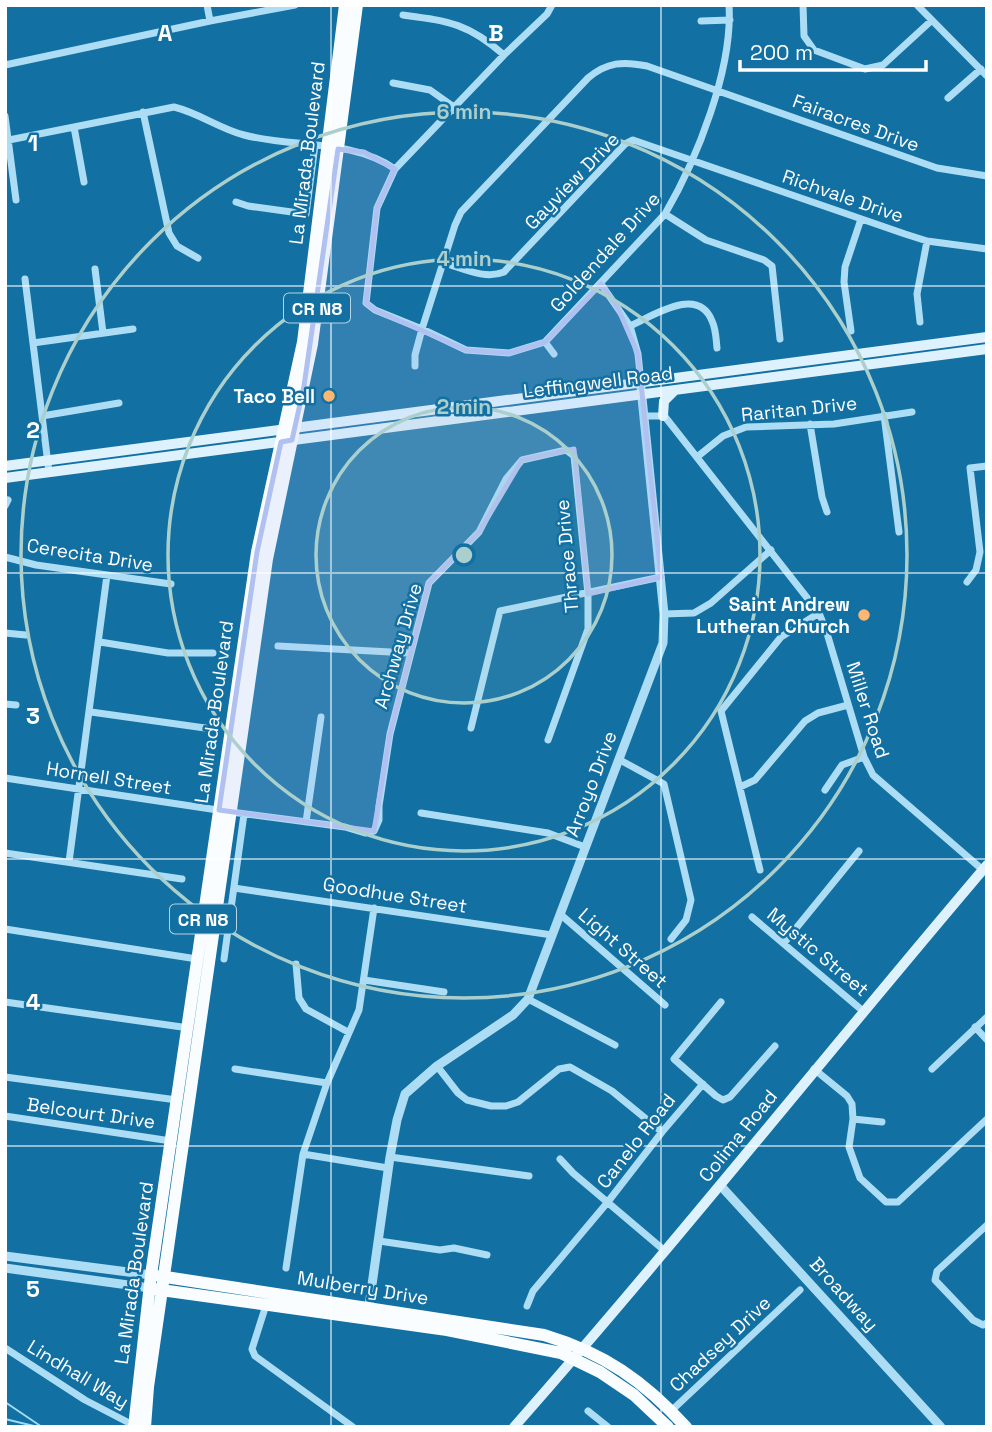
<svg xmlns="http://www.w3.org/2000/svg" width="992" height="1432" viewBox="0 0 992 1432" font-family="'Space Grotesk',sans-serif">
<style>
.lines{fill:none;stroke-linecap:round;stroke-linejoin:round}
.stream{stroke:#9edbf8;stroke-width:2}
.minor{stroke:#acddf5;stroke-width:7}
.tertiary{stroke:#acddf5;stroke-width:9}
.secondary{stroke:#ddf2fd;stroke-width:10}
.primary{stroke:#fafdff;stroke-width:12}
.marked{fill:#b0c1f1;fill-opacity:0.2;stroke:#b0c1f1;stroke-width:5;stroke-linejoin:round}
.grid{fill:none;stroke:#fff;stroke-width:2;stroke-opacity:0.55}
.ring{fill:none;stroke:#abcfcc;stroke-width:3.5}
.poi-dot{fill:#ffb670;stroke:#1270a2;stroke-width:2.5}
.labels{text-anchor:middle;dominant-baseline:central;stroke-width:5;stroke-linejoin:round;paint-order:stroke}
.shield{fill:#1270a2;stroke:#b8d4e3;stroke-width:2}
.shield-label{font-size:18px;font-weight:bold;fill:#fff}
.street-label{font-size:19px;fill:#fff;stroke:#1270a2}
.poi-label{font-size:19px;font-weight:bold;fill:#fff;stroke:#1270a2;text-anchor:end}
.grid-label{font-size:23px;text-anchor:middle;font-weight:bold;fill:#fff;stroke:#1270a2;stroke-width:5;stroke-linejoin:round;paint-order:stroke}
.centre{fill:#abcfcc;stroke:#1270a2;stroke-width:3.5}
.ring-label{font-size:21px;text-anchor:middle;font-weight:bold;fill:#abcfcc;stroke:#1270a2;stroke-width:5;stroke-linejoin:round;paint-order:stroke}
</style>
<rect width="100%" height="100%" fill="#1270a2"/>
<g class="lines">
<path class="stream" d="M5,1402L42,1427
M5,1419L38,1427"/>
<path class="minor" d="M207,5L210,21
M552,5L547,14L504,55L395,169L377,208L366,303L375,310L422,329L466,350L509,353L545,342L554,354
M803,5L804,36L814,50L865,69L883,65L931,21
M917,5L987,76
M403,15C448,21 468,23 504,55
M701,21L730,20
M5,65L210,21L295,5
M393,83L430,90L454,107
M948,98L981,69
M143,112L169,233L177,246L198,258
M5,116L16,200
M74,127L84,182
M9,140L174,107C199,113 220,129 244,135C294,148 352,139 395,169
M236,202L248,206L306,214L315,145
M665,214L706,240L764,260L772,266L780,339
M444,263C462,268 485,280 504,272L625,144L633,140L905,234L927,241L987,249
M95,269L103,333
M25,279L49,472
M601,284L630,326L638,354L641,383
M920,322L917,294L927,241
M630,326C653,316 698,285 712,321C716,329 716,339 717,348
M851,331L844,282L845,267L861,219
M545,342L665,214C697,159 733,69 729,5
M33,343L133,329
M415,366V355L422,329L455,225L461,212L588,78C607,62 623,61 647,66L937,168L987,176
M884,415L899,532
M42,416L119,403
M646,416H663L666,418L819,613L826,630L864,757L873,775L984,871
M810,424L822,497L827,512
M697,457L723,436L746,427L834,424L912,412
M5,506L8,500
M5,557L36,565L171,584
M967,582L976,570L980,552L970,468L987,466
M664,614L694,613L711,603L771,550
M5,633L26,635
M100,642L168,653H213
M278,646L409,653
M5,704L16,705
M91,712L205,728
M471,728L500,611L661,577
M620,760L664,784L691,900L686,920L671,939
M5,778L231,812L345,827L365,833L374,831L379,820V806L390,734L429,583L479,532L506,479L522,460L566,450L574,456L588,594V629L548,740
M740,787L755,780L805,721L818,713L848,705
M825,790L842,765L864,757
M421,813L548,833L585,847
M306,822L321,717
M5,853L182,879
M69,862L107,575
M760,870L721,711L781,637L819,613
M234,888L552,935
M560,914L665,1005
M752,917L863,1011
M5,929L197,959
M784,943L859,851
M224,959L244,814
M296,964L299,998L306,1009L348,1032
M364,980L444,992
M528,999L615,1045
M5,1002L189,1028
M721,1002L674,1059L716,1096L723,1100L730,1097L775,1046
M975,1027L987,1040
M437,1066L458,1093L467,1100L491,1106H506L518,1102L559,1069L570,1067L612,1091L662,1132
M235,1069L327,1083
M814,1069L847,1096L852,1104L853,1119L849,1147L860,1178L886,1202H898L987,1119
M932,1069L987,1017
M5,1077L177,1100
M5,1116L171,1141
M853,1119L882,1122
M303,1154L388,1168
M390,1157L529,1176
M560,1159L573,1173L665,1251
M987,1225L937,1271L935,1280L973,1320L983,1325L987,1323
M379,1241L440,1250L454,1248L487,1255
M286,1268L303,1154L327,1083L359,1010L374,908
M267,1302L252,1349L255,1356L353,1427
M527,1306L533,1291L607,1203L662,1132L703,1084
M5,1348L85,1400L135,1426
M588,1411L608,1427
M670,1412L800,1290"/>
<path class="tertiary" d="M720,1185L941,1427
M5,1256L151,1275
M5,1268L150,1288
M368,1313L390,1157L397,1120L405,1094L437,1066L513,1015L528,999L663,643L664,614L641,388"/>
<path class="secondary" d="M663,416L664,401L674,391
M5,466L987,337
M5,478L987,349
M514,1427C676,1243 828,1052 987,865"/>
<path class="primary" d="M159,1276L544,1335C604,1353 644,1381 686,1427
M154,1289L447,1330L561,1353L600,1372L634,1395L668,1427
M134,1427L151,1275L257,552L303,342L345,5
M145,1427L148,1387L261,601L267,559L312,344L357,5"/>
</g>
<path class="marked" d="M338,149L364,152L395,169L377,208L366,303L375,310L466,350L509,353L545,342L601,284L617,306L638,354L661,577L588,594L574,449L522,460L479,532L429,583L390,734L374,831L219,810L257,552L281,442L292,440L304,386Z"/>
<path class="grid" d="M331,5V1427M661,5V1427M5,286H987M5,573H987M5,859H987M5,1146H987"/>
<circle cx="464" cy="555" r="148" fill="#abcfcc" fill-opacity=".12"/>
<g class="ring">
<circle cx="464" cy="555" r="148"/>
<circle cx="464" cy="555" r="296"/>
<circle cx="464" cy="555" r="443"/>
</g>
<g class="poi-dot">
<circle cx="329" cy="396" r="7"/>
<circle cx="864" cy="615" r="7"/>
</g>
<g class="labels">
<g class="shield">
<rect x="284" y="293.5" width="66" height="29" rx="5"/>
<rect x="170" y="904.5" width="66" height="29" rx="5"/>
</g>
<g class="shield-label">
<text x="317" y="308">CR N8</text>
<text x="203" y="919">CR N8</text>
</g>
<g class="street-label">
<text transform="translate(856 123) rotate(20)">Fairacres Drive</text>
<text transform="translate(307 153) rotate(-83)">La Mirada Boulevard</text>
<text transform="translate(572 181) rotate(-46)">Gayview Drive</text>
<text transform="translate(843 196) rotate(19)">Richvale Drive</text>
<text transform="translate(605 252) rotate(-48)">Goldendale Drive</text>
<text transform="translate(598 382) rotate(-7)">Leffingwell Road</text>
<text transform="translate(799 409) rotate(-6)">Raritan Drive</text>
<text transform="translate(90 555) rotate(9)">Cerecita Drive</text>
<text transform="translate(567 556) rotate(-95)">Thrace Drive</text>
<text transform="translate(398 646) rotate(-74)">Archway Drive</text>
<text transform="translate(868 710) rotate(72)">Miller Road</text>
<text transform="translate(214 712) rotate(-82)">La Mirada Boulevard</text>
<text transform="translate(109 778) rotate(9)">Hornell Street</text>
<text transform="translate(591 784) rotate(-69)">Arroyo Drive</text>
<text transform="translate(395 895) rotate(9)">Goodhue Street</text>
<text transform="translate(623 948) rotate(41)">Light Street</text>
<text transform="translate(818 952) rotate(40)">Mystic Street</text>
<text transform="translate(91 1113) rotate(8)">Belcourt Drive</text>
<text transform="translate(738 1136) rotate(-51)">Colima Road</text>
<text transform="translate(636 1141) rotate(-52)">Canelo Road</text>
<text transform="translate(134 1273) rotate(-82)">La Mirada Boulevard</text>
<text transform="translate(363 1288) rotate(9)">Mulberry Drive</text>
<text transform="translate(844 1294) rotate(48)">Broadway</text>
<text transform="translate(720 1344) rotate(-43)">Chadsey Drive</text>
<text transform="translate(78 1374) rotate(31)">Lindhall Way</text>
</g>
<g class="poi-label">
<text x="315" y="396">Taco Bell</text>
<text x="850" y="604">Saint Andrew<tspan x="850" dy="22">Lutheran Church</tspan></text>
</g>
</g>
<g class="grid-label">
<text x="165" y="41">A</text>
<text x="496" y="41">B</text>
<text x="33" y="151">1</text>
<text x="33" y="438">2</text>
<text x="33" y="724">3</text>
<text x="33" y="1010">4</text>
<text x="33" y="1297">5</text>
</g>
<circle cx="464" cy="555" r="10" class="centre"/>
<g class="ring-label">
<text x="464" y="119">6 min</text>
<text x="464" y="266">4 min</text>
<text x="464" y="414">2 min</text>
</g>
<rect width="992" height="1432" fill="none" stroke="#ffffff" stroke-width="14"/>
<path d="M740 60v10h186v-10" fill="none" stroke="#ffffff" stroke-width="3.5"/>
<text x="750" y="60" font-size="21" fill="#ffffff" stroke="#1270a2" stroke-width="5" paint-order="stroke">200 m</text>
</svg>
